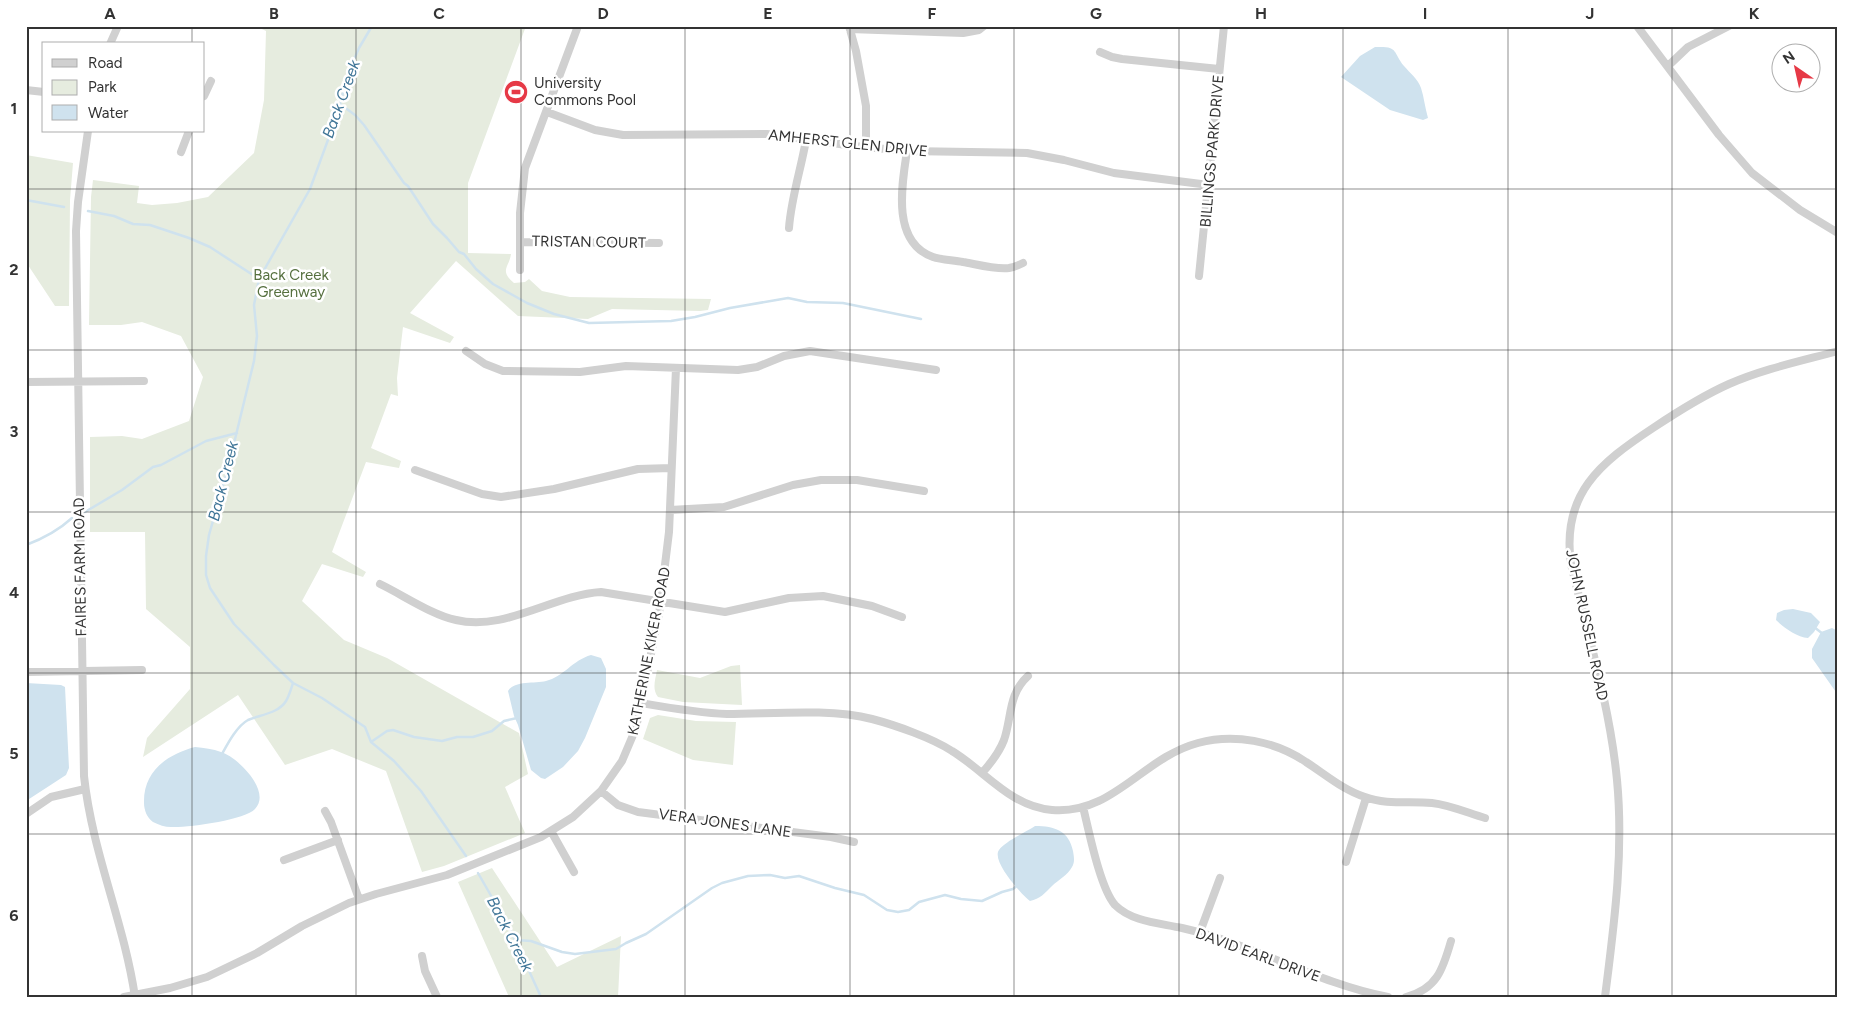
<svg xmlns="http://www.w3.org/2000/svg" width="1864" height="1023" viewBox="0 0 1864 1023" font-family="Figtree,sans-serif">
<style>
.green{fill:#e6ecdf}
.water{fill:#cfe2ee}
.lines{fill:none;stroke-linecap:round;stroke-linejoin:round}
.stream{stroke:#cfe2ee;stroke-width:2.5}
.minor{stroke:#d0d0d0;stroke-width:8}
.grid{fill:none;stroke:#333;stroke-width:1;stroke-opacity:0.55}
.labels{text-anchor:middle;dominant-baseline:central;stroke-width:5;stroke-linejoin:round;paint-order:stroke}
.poi-label{font-size:15px;fill:#333;stroke:#fff;text-anchor:start}
.street-label{font-size:15px;fill:#333;stroke:#fff}
.park-label{font-size:15px;fill:#56703f;stroke:#fff}
.water-label{font-size:16px;font-style:italic;fill:#3f7597;stroke:#fff}
.neatline{fill:none;stroke:#333;stroke-width:2}
.grid-label{font-size:16px;text-anchor:middle;font-weight:bold;fill:#333}
</style>
<rect width="100%" height="100%" fill="#fff"/>
<path class="green" d="M256,26H526L468,183V253L511,254C509,268 499,270 514,283L525,282L529,279L542,291L570,297L711,299L708,310L700,311L612,309L588,319L518,316L456,261L410,313L454,337L450,343L403,327L397,378L398,396L391,394L371,448L401,461L399,468L366,462L332,552L366,572L363,577L322,564L302,601L344,640L387,658L519,733L528,774L505,787L525,833L444,866L422,872L386,771L332,749L285,765L238,695L143,757L147,738L190,689V647L146,609L145,532H90V437L122,436L142,439L189,421L203,377L181,336L142,322L121,325H89L91,197L93,180L139,186L137,203L152,205L177,203L208,197L254,153L264,100L266,31Z
M26,155L73,163L70,200L69,306H55L26,262Z
M740,665L742,705L683,702L658,697C652,689 655,681 657,670L700,678L731,666Z
M658,715L696,721L736,722L733,765L693,760L643,739L650,718Z
M492,868L557,967L621,936L618,997H509L458,882Z"/>
<path class="water" d="M1375,47C1399,46 1392,51 1404,66C1410,73 1418,79 1421,88C1424,97 1425,108 1428,118L1423,120L1390,110L1341,77L1360,56Z
M1793,609L1811,613L1820,622L1814,632L1808,638C1797,637 1784,628 1776,620L1777,613L1784,610Z
M1832,628L1838,631V695L1812,658V649L1821,632Z
M591,655L601,658L606,669V687L585,738L578,751L563,767L545,779L541,778L531,770L518,725L514,716L508,691C515,680 535,684 546,681C563,677 573,660 591,655Z
M26,683L61,685L65,687L69,768L66,775L26,801Z
M195,747C204,748 213,749 221,752C238,757 272,792 255,809C245,820 187,828 171,827C165,827 159,825 153,822C147,818 144,810 144,803C143,771 168,754 195,747Z
M1035,826C1055,826 1069,831 1073,851C1074,857 1075,862 1072,867C1068,875 1058,880 1052,886C1045,893 1040,899 1030,901C1021,894 991,861 999,850C1006,841 1026,832 1035,826Z"/>
<g class="lines">
<path class="stream" d="M372,26L359,48L349,71L336,118L310,189L259,279L254,305L257,336L254,361L228,468L209,535L206,556V575L210,588L234,624L274,665L293,683L322,698L365,727L371,742L394,761L421,791L466,856
M340,104L355,115L364,125L404,183L408,186L433,224L447,238L459,252L464,254L476,269L493,284L527,303L554,314L589,323L671,321L695,317L730,308L788,298L807,302L843,303L921,319
M26,200L64,207
M88,211L114,216L133,224L150,225L189,238L210,247L259,279
M85,512L122,490L153,467L161,465L206,441L237,433
M26,545C42,539 60,529 72,518
M1814,627L1823,634
M371,742L387,731L393,730L414,737L442,741L457,737H473L492,731L504,721L517,718
M222,754C228,743 237,726 248,720C260,715 279,713 286,701C289,696 291,689 293,683
M478,873L509,927L541,997
M516,940L531,941L562,952L575,954L616,949L626,943L646,934L712,888L722,883L748,876L770,875L785,878L799,876L835,888L864,895L887,910L898,912L909,910L919,902L945,895L961,899L982,901L1002,892L1013,889L1018,885"/>
<path class="minor" d="M849,26L856,51L866,106V147
M1637,26L1719,135L1752,173L1800,210L1838,233
M850,29L963,33L979,30L984,26
M110,44L118,26
M1100,52L1112,57L1122,59L1219,69
M1668,66L1688,47L1729,26
M26,90L44,92
M204,96L211,81
M547,112L595,130L623,135L767,134L854,146L907,151L1027,153L1064,160L1114,173L1209,185
M88,131L78,202L76,231L84,776C92,852 124,922 135,997
M907,151C902,184 891,242 933,257C942,260 954,260 963,262C975,264 997,270 1009,268C1014,267 1019,265 1023,263
M181,152L189,131
M789,228C791,199 801,169 806,140
M520,242L659,243
M520,270V213L525,168L578,26
M1199,276L1224,26
M466,351L485,364L503,371L580,372L626,366L738,370L757,367L784,356L810,351L936,370
M26,382L144,381
M415,470L482,494L501,497L554,489L638,469L671,468
M670,510L724,507L793,485L821,480H857L924,491
M380,584C403,595 432,615 456,620C504,632 553,595 601,592L725,612L789,598L823,596L872,606L902,617
M26,672L142,670
M641,703C670,708 698,713 727,714C771,714 829,708 872,719C895,725 932,738 952,751C985,771 1011,807 1052,810C1113,815 1142,758 1198,743C1234,733 1275,741 1306,762C1325,774 1343,790 1365,797C1386,805 1410,801 1432,803C1450,805 1468,813 1485,818
M982,773C991,763 999,753 1004,740C1012,717 1008,694 1028,676
M601,791L618,805L638,812L831,837L854,842
M1083,807C1089,831 1100,888 1115,905C1132,922 1160,923 1182,928C1253,944 1316,983 1388,997
M325,811L331,822L359,899
M26,814L51,797L85,789
M551,831L574,872
M284,860L338,840
M1346,862L1366,798
M1200,932L1220,878
M422,956L425,971L437,997
M124,997L170,988L207,977L257,953L302,926L349,903L376,894L447,875L541,837L573,817L601,791L622,761L636,728L659,614L669,532L676,368
M1406,997C1437,989 1443,969 1451,941
M1605,997C1614,925 1624,853 1617,780C1610,707 1588,635 1571,564C1561,494 1600,463 1653,428C1677,412 1702,396 1729,384C1763,369 1801,361 1838,351"/>
</g>
<path class="grid" d="M192,26V44M356,26V997M521,26V997M685,26V997M850,26V997M1014,26V997M1179,26V997M1343,26V997M1508,26V997M1672,26V997M192,131V997M26,189H1838M26,350H1838M26,512H1838M26,673H1838M26,834H1838"/>
<defs>
<g id="stadium-disc" transform="scale(1.25)"><circle r="9.5" fill="#e63946" stroke="#fff"/><path d="M0-5a6.5 5 0 1 0 0 10a6.5 5 0 1 0 0-10ZM-3.5-1.8h7v3.6h-7Z" fill="#fff"/></g>
</defs>
<g fill-rule="evenodd">
<use href="#stadium-disc" x="516" y="92"/>
</g>
<g class="labels">
<g class="poi-label">
<text x="534" y="83">University<tspan x="534" dy="17">Commons Pool</tspan></text>
</g>
<g class="street-label">
<text transform="translate(848 143) rotate(6)">AMHERST GLEN DRIVE</text>
<text transform="translate(1212 151) rotate(-85)">BILLINGS PARK DRIVE</text>
<text transform="translate(589 242) rotate(1)">TRISTAN COURT</text>
<text transform="translate(80 567) rotate(-91)">FAIRES FARM ROAD</text>
<text transform="translate(1587 625) rotate(78)">JOHN RUSSELL ROAD</text>
<text transform="translate(649 651) rotate(-79)">KATHERINE KIKER ROAD</text>
<text transform="translate(725 823) rotate(8)">VERA JONES LANE</text>
<text transform="translate(1258 955) rotate(20)">DAVID EARL DRIVE</text>
</g>
<g class="park-label">
<text x="291" y="275">Back Creek<tspan x="291" dy="17">Greenway</tspan></text>
</g>
<g class="water-label">
<text transform="translate(341 99) rotate(-70)">Back Creek</text>
<text transform="translate(223 481) rotate(-76)">Back Creek</text>
<text transform="translate(510 934) rotate(63)">Back Creek</text>
</g>
</g>
<rect width="1864" height="1023" fill="none" stroke="#ffffff" stroke-width="55"/>
<rect x="42" y="42" width="162" height="90" fill="#ffffff" stroke="#adadad"/>
<rect x="52" y="59" width="25" height="8" fill="#d0d0d0" stroke="#adadad"/>
<text x="88" y="68" font-size="15" fill="#333333">Road</text>
<rect x="52" y="80" width="25" height="15" fill="#e6ecdf" stroke="#adadad"/>
<text x="88" y="92" font-size="15" fill="#333333">Park</text>
<rect x="52" y="105" width="25" height="15" fill="#cfe2ee" stroke="#adadad"/>
<text x="88" y="118" font-size="15" fill="#333333">Water</text>
<g transform="translate(1796 68) rotate(326)"><circle r="24" fill="#ffffff" stroke="#adadad"/>
<path d="M0-4L9 19L0 12L-9 19Z" fill="#e63946"/>
<text y="-8" font-size="14" font-weight="bold" text-anchor="middle" fill="#333333">N</text>
</g>
<rect x="28" y="28" width="1808" height="968" class="neatline"/>
<g class="grid-label">
<text x="110" y="19">A</text>
<text x="274" y="19">B</text>
<text x="439" y="19">C</text>
<text x="603" y="19">D</text>
<text x="768" y="19">E</text>
<text x="932" y="19">F</text>
<text x="1096" y="19">G</text>
<text x="1261" y="19">H</text>
<text x="1425" y="19">I</text>
<text x="1590" y="19">J</text>
<text x="1754" y="19">K</text>
<text x="14" y="114">1</text>
<text x="14" y="275">2</text>
<text x="14" y="437">3</text>
<text x="14" y="598">4</text>
<text x="14" y="759">5</text>
<text x="14" y="921">6</text>
</g>
</svg>
